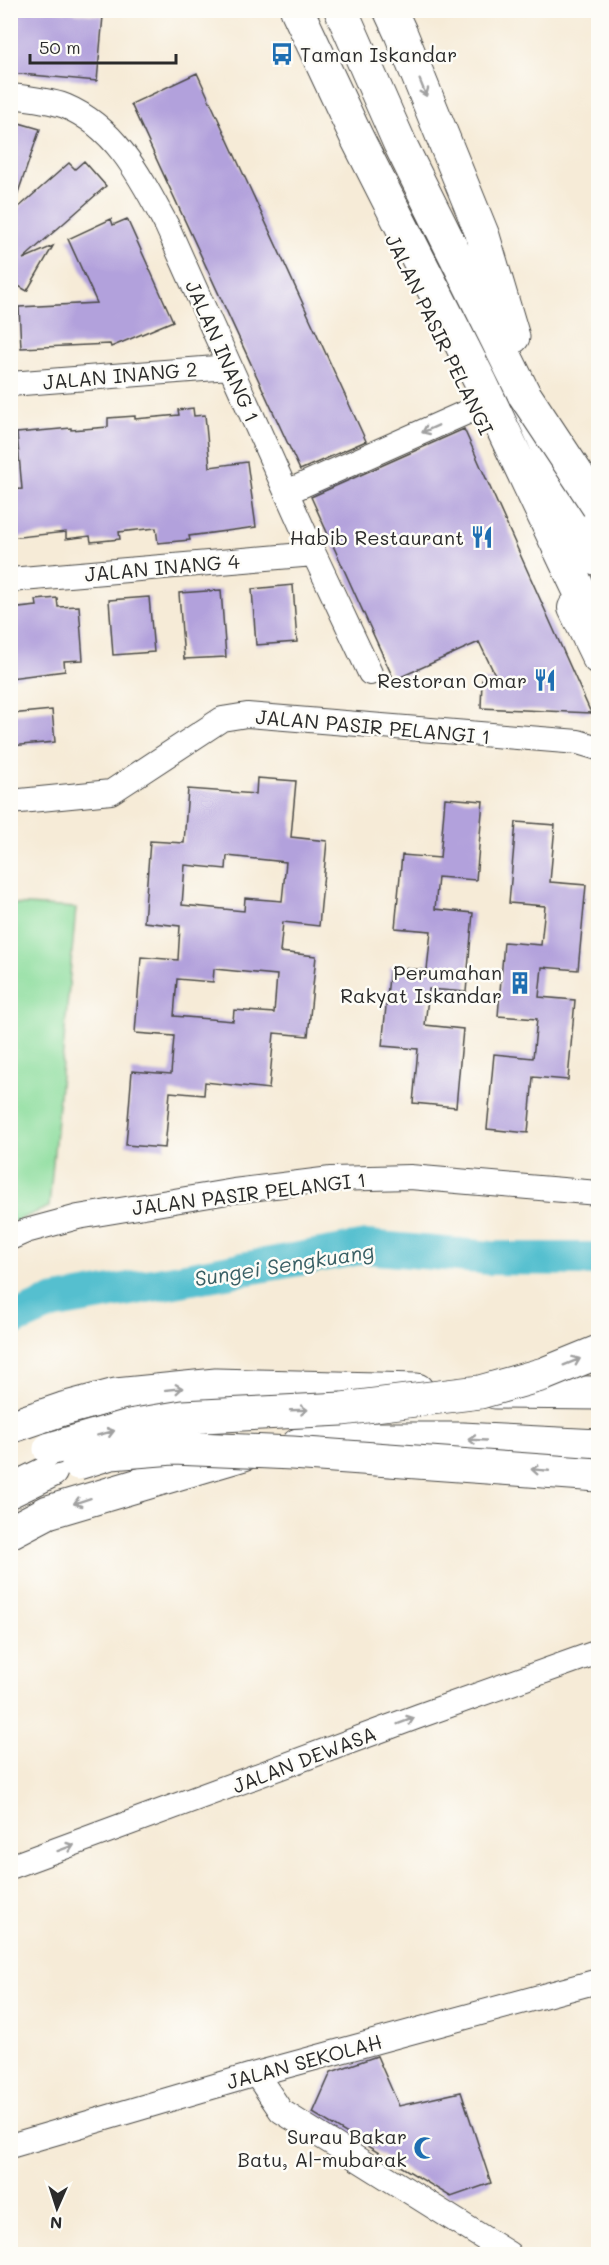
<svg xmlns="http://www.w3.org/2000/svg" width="609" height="2265" viewBox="0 0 609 2265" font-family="Mali,sans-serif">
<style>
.green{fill:#8cdd9d;stroke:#5c8464;stroke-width:1.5}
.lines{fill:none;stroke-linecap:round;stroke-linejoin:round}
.river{stroke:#54bfcf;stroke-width:34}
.building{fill:#b2a1dc;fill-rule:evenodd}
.minor-casing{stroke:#494845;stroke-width:26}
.major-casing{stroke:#494845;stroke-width:34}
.highway-casing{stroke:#494845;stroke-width:35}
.minor{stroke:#fff;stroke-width:24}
.major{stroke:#fff;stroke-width:32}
.highway{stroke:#fff;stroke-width:33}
.highway-bridge-casing{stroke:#494845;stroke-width:35;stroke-linecap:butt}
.highway-bridge{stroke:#fff;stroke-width:33}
.oneway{stroke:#a0a0a0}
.labels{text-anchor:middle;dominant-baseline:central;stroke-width:5;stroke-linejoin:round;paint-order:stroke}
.poi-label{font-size:20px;fill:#2b2b2b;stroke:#fdfcf7;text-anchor:end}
.street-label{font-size:20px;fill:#2b2b2b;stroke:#fdfcf7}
.water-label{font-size:21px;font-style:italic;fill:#395f64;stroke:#fdfcf7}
</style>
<rect width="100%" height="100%" fill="#fdfcf7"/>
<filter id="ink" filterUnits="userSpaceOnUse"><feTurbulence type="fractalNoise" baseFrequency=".0167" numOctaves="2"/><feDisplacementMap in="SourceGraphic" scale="12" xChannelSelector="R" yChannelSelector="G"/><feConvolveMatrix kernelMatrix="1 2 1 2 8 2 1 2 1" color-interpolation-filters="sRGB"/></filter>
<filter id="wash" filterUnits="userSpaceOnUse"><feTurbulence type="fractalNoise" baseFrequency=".008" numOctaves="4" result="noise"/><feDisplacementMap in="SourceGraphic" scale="24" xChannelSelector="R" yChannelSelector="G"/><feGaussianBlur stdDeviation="1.35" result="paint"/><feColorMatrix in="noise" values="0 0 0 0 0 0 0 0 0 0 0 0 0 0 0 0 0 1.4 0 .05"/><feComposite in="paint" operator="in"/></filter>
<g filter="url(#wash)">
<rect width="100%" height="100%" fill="#f6ebd7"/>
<path class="green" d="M10,904L76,908L49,1207L11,1223Z"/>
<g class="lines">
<path class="river" d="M10,1321L51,1303L366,1247L491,1258L598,1259"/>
</g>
<g id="blocks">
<path class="building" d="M10,10H48L103,16L97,81L10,73Z
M197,73L366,441L300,470L131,104Z
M10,123L18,125L19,123L40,129L13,207H10Z
M84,161L106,186L23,259L53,246L27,291L10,281V215L69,163L75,169Z
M111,219L113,225L127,219L173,321L111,347L110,344L21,348L19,307L97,303L68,239Z
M193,408L194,416L205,415L210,467L247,462L256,527L189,536L190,540L158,543L156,528L119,532L120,539L91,542L90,536L66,539V532L10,538V490L22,489L17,433L71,428V430L108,427V418L135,416V419L179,415L178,410Z
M464,429L591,713L481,708L482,680L498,681L479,642L394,680L311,497Z
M293,585L297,642L256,645L252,589Z
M221,590L226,657L184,659L179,593Z
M149,597L154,652L113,655L109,600Z
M57,598L58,607L79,606L83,660L64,661L65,671L10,678V609L37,606L36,600Z
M52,710L55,742L10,746V714Z
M257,778L296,781L291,837L327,841L319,926L283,922L280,952L316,956L308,1036L274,1033L269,1089L205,1082L204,1095L170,1092L165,1148L126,1145L132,1071L171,1074L174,1036L135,1033L141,957L178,960L180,926L144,922L150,841L184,843L188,789L256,794ZM227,856L286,862L282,901L245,898L244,911L182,905L185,865L226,869ZM214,969L277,975L274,1013L234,1010L233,1021L174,1016L177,979L213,982Z
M445,798L483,801L476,880L438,877L435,909L473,913L466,992L429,989L425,1025L463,1029L456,1107L413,1103L418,1049L382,1046L390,967L427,970L431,931L395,928L402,855L440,858Z
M516,822L555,825L550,882L586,885L578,970L542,967L539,997L575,1000L568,1080L533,1077L528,1133L487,1129L494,1054L533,1058L537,1019L498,1016L504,942L541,945L545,906L509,903Z
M377,2056L399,2106L461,2092L491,2183L451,2197L313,2113L331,2072Z"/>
</g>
</g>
<g filter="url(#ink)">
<use href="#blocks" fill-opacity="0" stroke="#494845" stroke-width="1.5"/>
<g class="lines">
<g class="minor-casing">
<path id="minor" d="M10,96C28,98 48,100 65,106C117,128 141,178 167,226L314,554L370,673
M10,384L229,367
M287,492L476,408
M10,580L314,554
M10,802L111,792L222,719L247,715L578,742L598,748
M10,1238L26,1231L78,1217L234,1191L331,1179L410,1177L598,1193
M10,1867L419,1716L598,1652
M256,2074L281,2111L509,2254
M10,2146L256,2074L598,1981"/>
</g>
<g class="major-casing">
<path id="major" d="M574,608L598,658"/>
</g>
<g class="highway-casing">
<path id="highway" d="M297,10L357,138L481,383L598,630
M341,10L400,144L524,394L598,559
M390,10L401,34L483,236L513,337
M495,1392L598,1393
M10,1427L63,1409L116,1395L216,1385L417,1390
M298,1445L354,1439H462L598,1446
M10,1491L51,1471
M10,1532L48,1512L244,1454"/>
</g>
<use href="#minor" class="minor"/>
<use href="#major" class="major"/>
<use href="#highway" class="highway"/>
<g class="highway-bridge-casing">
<path id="highway-bridge" d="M524,394L598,506
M50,1449L129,1426L183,1417L342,1409L480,1392L544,1374L598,1352
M78,1463L111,1453L173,1448L292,1453L598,1475"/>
</g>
<use href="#highway-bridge" class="highway-bridge"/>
</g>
<defs><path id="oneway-shaft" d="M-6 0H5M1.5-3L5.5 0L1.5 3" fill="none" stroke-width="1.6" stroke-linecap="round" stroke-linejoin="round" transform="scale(1.5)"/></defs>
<g class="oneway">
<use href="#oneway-shaft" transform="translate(423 88) rotate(68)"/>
<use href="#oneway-shaft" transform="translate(430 429) rotate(156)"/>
<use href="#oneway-shaft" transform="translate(572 1362) rotate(-22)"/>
<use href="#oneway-shaft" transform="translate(174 1389) rotate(-6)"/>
<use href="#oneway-shaft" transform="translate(299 1410) rotate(-2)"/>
<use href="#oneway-shaft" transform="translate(106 1433) rotate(-15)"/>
<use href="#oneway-shaft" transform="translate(477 1440) rotate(-177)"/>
<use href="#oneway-shaft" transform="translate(540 1470) rotate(-175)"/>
<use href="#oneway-shaft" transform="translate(82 1501) rotate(162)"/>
<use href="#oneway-shaft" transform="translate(406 1721) rotate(-21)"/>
<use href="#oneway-shaft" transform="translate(66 1848) rotate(-20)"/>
</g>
</g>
<defs>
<g id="bus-bare" transform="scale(1.8)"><path d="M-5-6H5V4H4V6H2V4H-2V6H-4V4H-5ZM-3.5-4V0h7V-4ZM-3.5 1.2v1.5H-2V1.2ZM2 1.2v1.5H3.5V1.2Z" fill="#1f6fb2" stroke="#fdfcf7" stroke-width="2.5" paint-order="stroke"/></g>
<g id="restaurant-bare" transform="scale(1.8)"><path d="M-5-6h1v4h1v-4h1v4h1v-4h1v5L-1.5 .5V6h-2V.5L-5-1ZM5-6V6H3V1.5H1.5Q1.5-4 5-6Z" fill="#1f6fb2" stroke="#fdfcf7" stroke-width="2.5" paint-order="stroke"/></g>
<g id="building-bare" transform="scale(1.8)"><path d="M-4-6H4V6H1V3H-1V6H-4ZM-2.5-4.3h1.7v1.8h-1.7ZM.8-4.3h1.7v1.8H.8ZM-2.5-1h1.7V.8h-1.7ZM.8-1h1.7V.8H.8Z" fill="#1f6fb2" stroke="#fdfcf7" stroke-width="2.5" paint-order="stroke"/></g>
<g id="mosque-bare" transform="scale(1.8)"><path d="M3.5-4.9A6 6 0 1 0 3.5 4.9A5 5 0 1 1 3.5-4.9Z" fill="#1f6fb2" stroke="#fdfcf7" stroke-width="2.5" paint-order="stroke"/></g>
</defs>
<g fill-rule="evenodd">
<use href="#bus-bare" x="282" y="54"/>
<use href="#restaurant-bare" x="482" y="537"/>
<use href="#restaurant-bare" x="545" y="680"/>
<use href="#building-bare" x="520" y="983"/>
<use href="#mosque-bare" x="425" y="2148"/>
</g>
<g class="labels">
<g class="poi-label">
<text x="300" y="54" text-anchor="start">Taman Iskandar</text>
<text x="464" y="537">Habib Restaurant</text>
<text x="527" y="680">Restoran Omar</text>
<text x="502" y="972">Perumahan<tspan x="502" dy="23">Rakyat Iskandar</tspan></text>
<text x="407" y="2136">Surau Bakar<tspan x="407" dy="23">Batu, Al-mubarak</tspan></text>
</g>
<g class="street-label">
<text transform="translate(440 334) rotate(64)">JALAN PASIR PELANGI</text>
<text transform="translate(223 351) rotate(66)">JALAN INANG 1</text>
<text transform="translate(120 375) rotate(-5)">JALAN INANG 2</text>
<text transform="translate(162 567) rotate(-5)">JALAN INANG 4</text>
<text transform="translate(373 726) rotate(5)">JALAN PASIR PELANGI 1</text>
<text transform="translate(249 1193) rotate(-7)">JALAN PASIR PELANGI 1</text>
<text transform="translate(304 1759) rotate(-21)">JALAN DEWASA</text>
<text transform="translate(304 2061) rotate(-15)">JALAN SEKOLAH</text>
</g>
<g class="water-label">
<text transform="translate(284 1264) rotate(-9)">Sungei Sengkuang</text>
</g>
</g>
<rect width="609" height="2265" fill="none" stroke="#fdfcf7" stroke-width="36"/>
<g transform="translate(57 2208) rotate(183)" stroke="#fdfcf7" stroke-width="4.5" paint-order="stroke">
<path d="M0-4.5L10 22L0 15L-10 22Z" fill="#2b2b2b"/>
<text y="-9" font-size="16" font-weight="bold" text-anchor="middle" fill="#2b2b2b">N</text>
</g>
<path d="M30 54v9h146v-9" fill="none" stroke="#2b2b2b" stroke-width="3"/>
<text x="39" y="54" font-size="18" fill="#2b2b2b" stroke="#fdfcf7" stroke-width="4.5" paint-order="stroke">50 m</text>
</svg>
